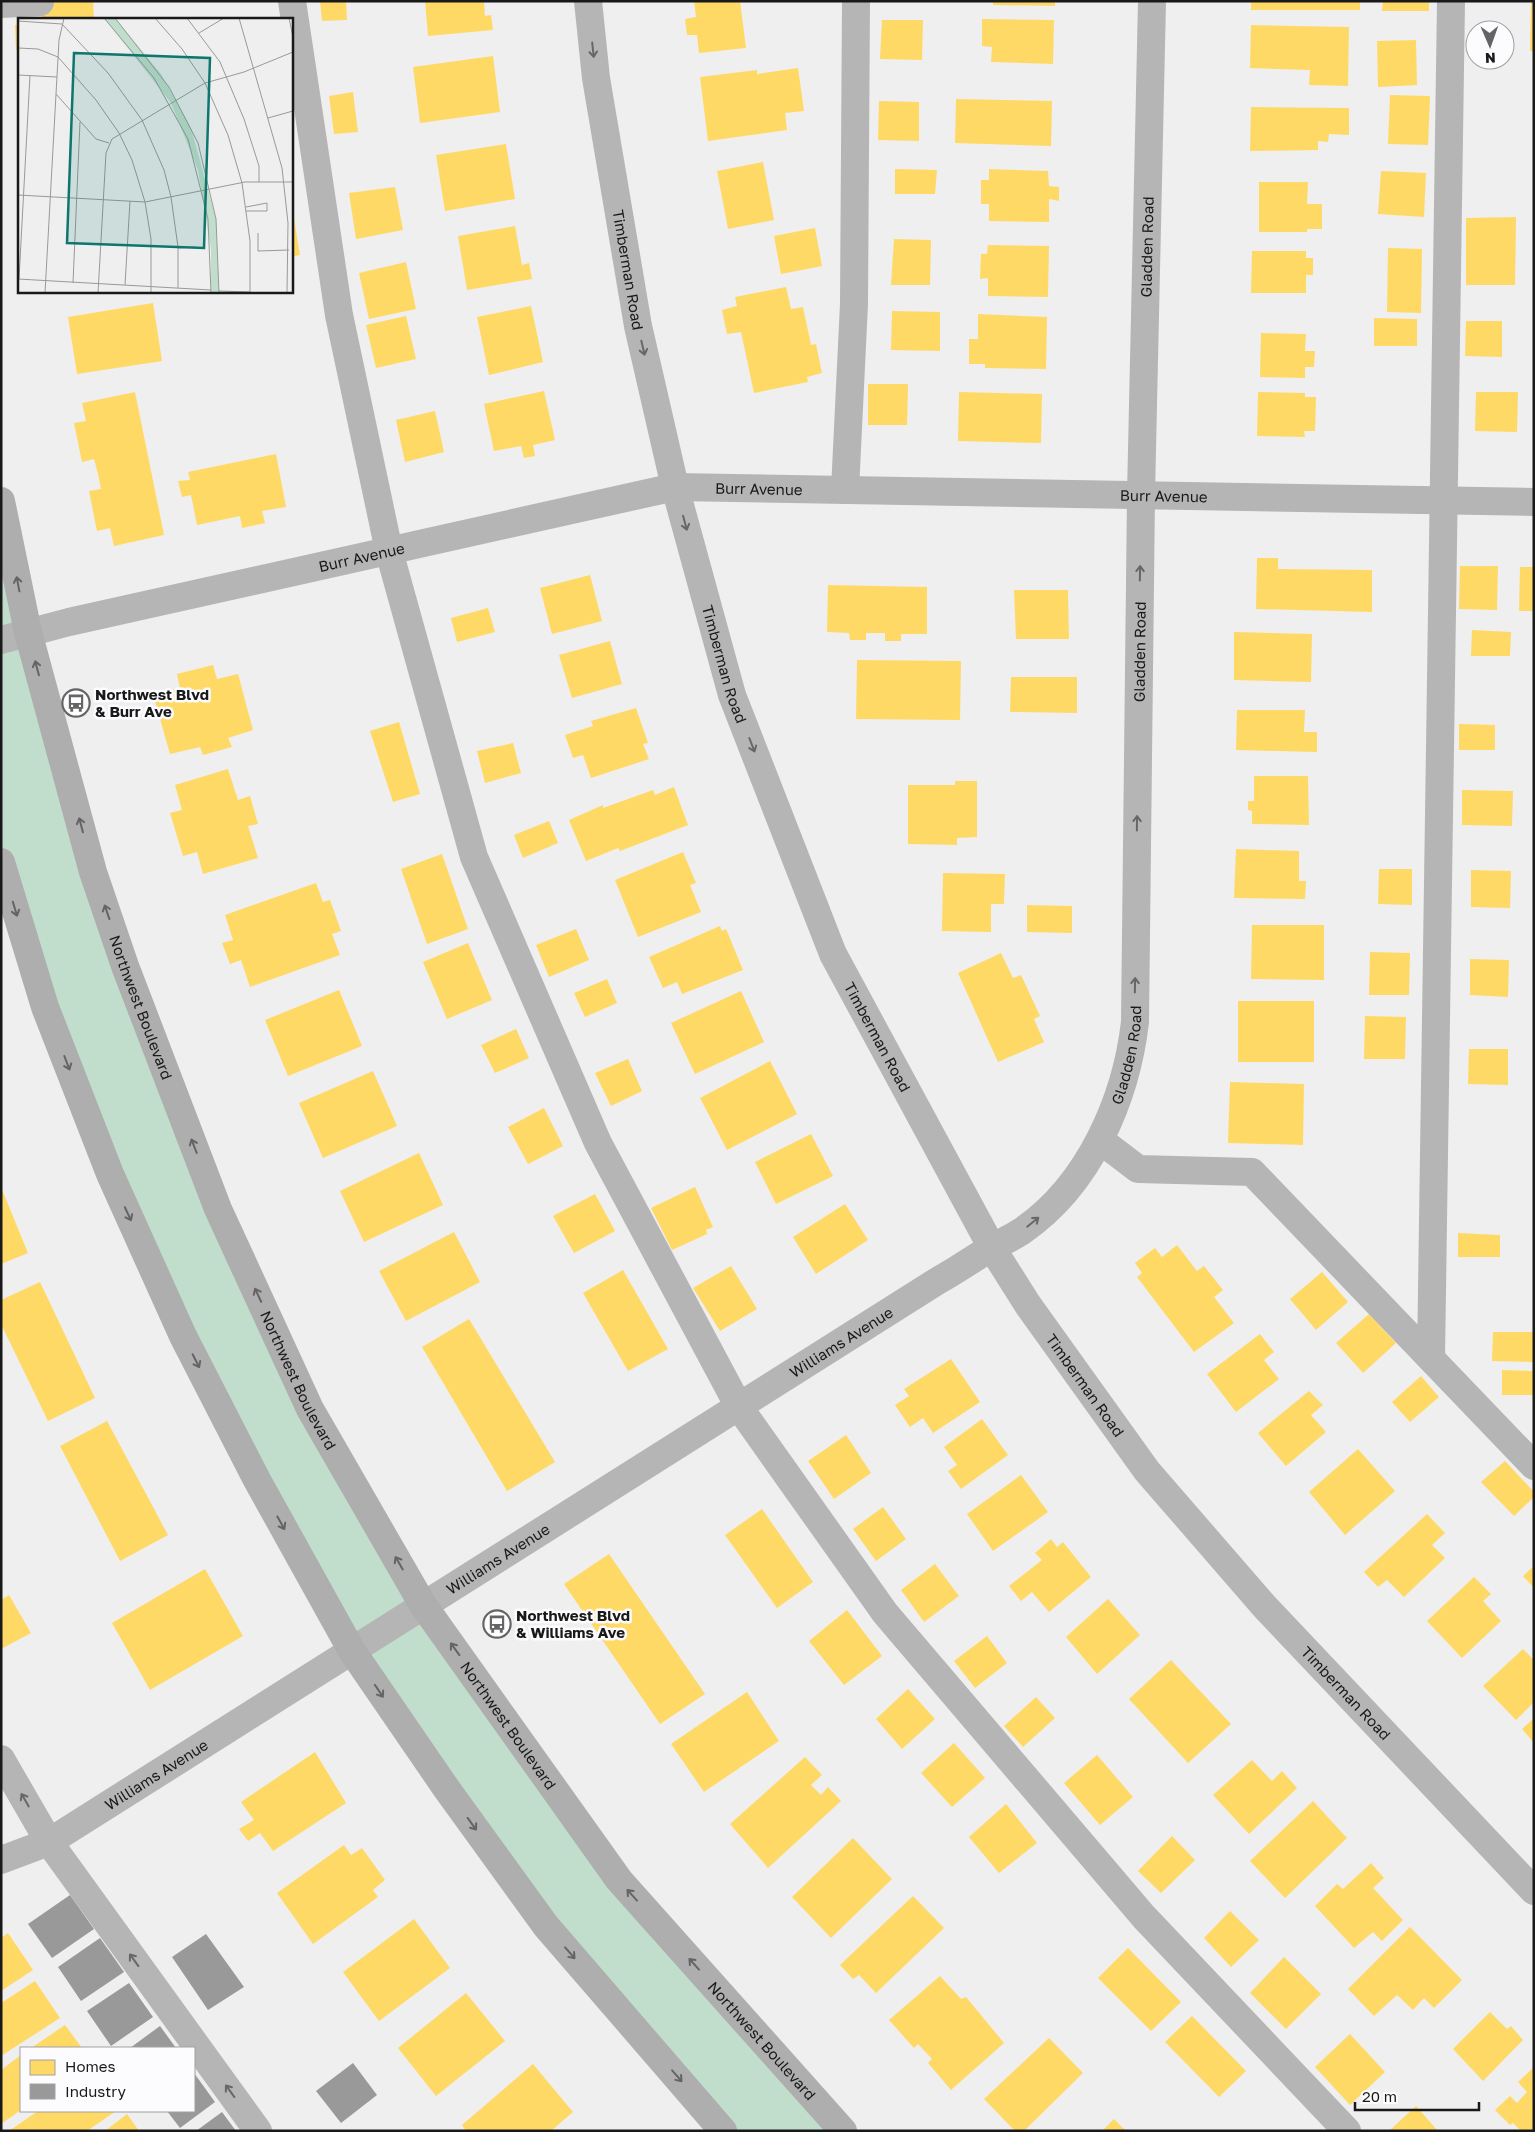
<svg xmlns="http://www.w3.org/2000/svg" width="1535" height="2132" viewBox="0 0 1535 2132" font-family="'Golos Text',sans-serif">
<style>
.green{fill:#c1decc}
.homes{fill:#ffd966}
.industry{fill:#999}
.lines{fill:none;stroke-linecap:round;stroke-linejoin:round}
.minor{stroke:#b6b5b5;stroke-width:28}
.major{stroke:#aeaeae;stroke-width:28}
.oneway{stroke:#686768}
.oneway2{stroke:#646464}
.labels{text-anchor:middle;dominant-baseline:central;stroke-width:5;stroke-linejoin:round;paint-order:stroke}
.street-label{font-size:15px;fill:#19191a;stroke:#fcfcfe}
.poi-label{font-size:15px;font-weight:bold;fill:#19191a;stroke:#fcfcfe;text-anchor:start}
.inset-road{fill:none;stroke:#99999a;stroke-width:1}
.view{fill:#0f766e;fill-opacity:0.15;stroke:#0f766e;stroke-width:2.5}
.inset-edge{fill:none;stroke:#19191a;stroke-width:2.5}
</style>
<rect width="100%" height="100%" fill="#efefef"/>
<path class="green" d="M1,501L93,872L310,1409L619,1880L843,2131H723L446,1788L183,1336L1,862Z"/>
<path class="homes" d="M41,1H93L94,19H42Z
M320,1H346L347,20L322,21Z
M425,1H484L485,16L491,15L493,30L428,36Z
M694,1H740L746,48L699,53L697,35H687L685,19L696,17Z
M993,1H1055V6L993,5Z
M1251,1H1360V10H1251Z
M1383,1H1429V11H1382Z
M1531,1H1534V51H1530Z
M982,19L1054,20L1053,64L991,62L992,47L982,46Z
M882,20H923L922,60L880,59Z
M15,25H19V50H16Z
M1251,25L1349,27L1348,86L1309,85L1310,70L1250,68Z
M1416,40L1417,85L1378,87L1377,41Z
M493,56L500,112L420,123L413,67Z
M798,68L804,111L785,113L787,130L708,141L700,77L757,70V74Z
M353,92L358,132L334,134L329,96Z
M1390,95L1430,96L1428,145L1388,144Z
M956,99L1052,101L1051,146L955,143Z
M879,101L919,102V141L878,140Z
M1251,107L1349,108V135L1329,134L1328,142L1318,141V150L1250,151Z
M506,144L515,199L445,211L436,155Z
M763,162L774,220L728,229L717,171Z
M895,169L937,170L935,194H895Z
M989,169L1048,171L1049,186L1059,187V201L1049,199V222L989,221V204H981V180H989Z
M1381,171L1426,173L1424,217L1378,214Z
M1259,182H1308L1307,204H1322V229H1307V232H1259Z
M395,187L403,230L356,239L349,193Z
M292,206L300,255L291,257V207Z
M1516,217L1515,285H1466V218Z
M515,226L522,265L529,263L532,279L467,290L458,236Z
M815,228L822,266L781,274L774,236Z
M894,239L931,240L930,285H891Z
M988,245L1049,246L1048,297L988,296V278L980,279L981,254H987Z
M1388,248L1422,249L1421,313L1387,312Z
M1252,251H1306V258H1313V275H1306V293H1251Z
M406,262L416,309L369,319L359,273Z
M786,287L791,309L803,307L811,345L816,344L822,373L807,377L808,382L754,393L741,332L727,334L722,310L737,306L735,297Z
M153,303L162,361L77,374L68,317Z
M531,306L543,362L489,375L477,317Z
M892,311L940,312V351L891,350Z
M978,314L1047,317L1046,369L985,368V364H969V339H978Z
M406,316L416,359L376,368L366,325Z
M1374,318L1417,319V346H1374Z
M1466,321H1502V357L1465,356Z
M1261,333L1306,334L1305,351H1315L1314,367H1305V378L1260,377Z
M868,384H908L907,425H868Z
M544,391L555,440L533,445L535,456L524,458L521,446L494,451L484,404Z
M135,392L164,535L114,546L110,528L97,531L89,491L101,489L98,474L94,459L82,462L74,423L86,421L82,403Z
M959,392L1042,394L1041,443L958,441Z
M1258,392L1305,393V397H1316L1315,431H1304L1305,437L1257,436Z
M1476,392H1518L1517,432L1475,431Z
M435,411L444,452L405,462L396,420Z
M276,454L286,507L262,511L265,523L242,528L240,516L197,525L191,495L182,497L178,481L190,480L188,472Z
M1257,558H1278V569L1372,570V612L1256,609Z
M1460,566H1498L1497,610L1459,609Z
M1520,567H1534V611H1519Z
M590,575L602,621L552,634L540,588Z
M828,585L927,587V634H901V641H885V633H866V640H850L849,633L827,632Z
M1014,590H1068L1069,639H1016Z
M488,608L495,632L457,642L451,618Z
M1472,630L1511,632L1510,656H1471Z
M1234,632L1312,634L1311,682L1234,680Z
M610,641L622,684L572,698L559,655Z
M857,660L961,661L960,720L856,719Z
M213,665L217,679L238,674L253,730L228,738L232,747L203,755L200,747L170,754L155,701L162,699L160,693L180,688L177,674Z
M1011,677H1077V713L1010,712Z
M636,708L648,743L643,744L649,759L591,778L583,755L573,758L565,735L593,726L591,721Z
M1237,710H1305L1304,732H1317V752L1236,750Z
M399,722L420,794L393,802L370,731Z
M1459,724L1495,725V750H1459Z
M513,743L521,773L485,783L477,751Z
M228,769L238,800L250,796L258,824L248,826L258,858L203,874L197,852L183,856L170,813L182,810L175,785Z
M1254,776H1308L1309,825L1252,824V811L1248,810V801H1254Z
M955,781H977V837L957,838V845L908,844V785H955Z
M674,787L688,825L620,851L618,848L586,861L569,820L603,805V808L653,790L655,795Z
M1462,790L1513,791L1512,826L1462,825Z
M549,821L558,843L523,858L514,835Z
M1236,849L1299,851V881H1306L1305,899L1234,898Z
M683,852L696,883L690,885L701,912L638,937L615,880Z
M442,854L468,929L427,944L401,869Z
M1379,869H1412V905L1378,904Z
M1471,870L1511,871L1510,908L1471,907Z
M943,873L1005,874L1004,904H991V932L942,931Z
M316,883L323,902L330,900L341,931L332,934L340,955L250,987L241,960L230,964L222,943L233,940L225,915Z
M1027,905L1072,906V933L1027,932Z
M1252,925H1324V980L1251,979Z
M720,926L722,931L726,929L743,970L682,994L677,982L663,988L649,957Z
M576,929L589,960L549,977L536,945Z
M468,943L492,1000L447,1019L423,962Z
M1370,952L1410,953L1409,995H1369Z
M1001,953L1013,978L1021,975L1040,1016L1034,1019L1044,1042L998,1062L958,973Z
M1470,959L1509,960L1508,997L1470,995Z
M607,979L617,1003L585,1017L574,993Z
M339,990L362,1046L288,1076L265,1020Z
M741,991L764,1042L695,1074L671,1023Z
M1238,1001H1314V1062H1238Z
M1365,1016L1406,1017L1405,1059H1364Z
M516,1029L529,1058L495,1073L481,1045Z
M1469,1049H1508V1085L1468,1084Z
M628,1059L642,1091L611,1106L595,1073Z
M770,1061L797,1114L727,1150L700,1098Z
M373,1071L397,1126L323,1158L299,1103Z
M1230,1082L1304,1084L1303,1145L1228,1143Z
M544,1108L563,1146L528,1164L508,1127Z
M811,1134L833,1176L776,1204L755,1162Z
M419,1153L443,1205L364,1242L340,1191Z
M1,1187L28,1253L1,1264Z
M695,1187L713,1227L706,1230L707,1234L672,1250L651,1208Z
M595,1194L615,1231L574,1253L553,1216Z
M845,1204L868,1240L816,1274L793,1237Z
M454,1232L480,1282L406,1321L379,1271Z
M1458,1233L1500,1235V1257H1458Z
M1177,1245L1197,1271L1204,1266L1223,1290L1214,1297L1234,1323L1194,1352L1137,1277L1142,1273L1135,1263L1155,1248L1162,1257Z
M731,1266L757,1309L720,1331L693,1288Z
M623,1270L668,1349L628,1371L583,1293Z
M1322,1272L1348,1302L1316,1330L1290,1299Z
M40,1282L95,1398L48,1421L1,1324V1300Z
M1369,1314L1396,1343L1363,1373L1336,1343Z
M469,1319L555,1462L507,1491L422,1347Z
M1493,1332H1534V1362L1492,1361Z
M1260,1334L1274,1352L1264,1360L1279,1379L1236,1412L1207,1374Z
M951,1359L980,1402L933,1433L923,1418L910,1427L895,1405L909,1396L904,1389Z
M1502,1370L1534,1371V1395H1502Z
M1421,1376L1439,1397L1410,1422L1392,1402Z
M1309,1391L1323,1405L1311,1415L1326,1432L1286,1466L1258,1433Z
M982,1419L1008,1455L961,1489L948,1471L957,1465L944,1447Z
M107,1421L168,1535L120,1561L60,1446Z
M846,1435L871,1473L834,1499L808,1461Z
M1358,1449L1395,1491L1345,1535L1309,1492Z
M1505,1461L1534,1492V1497L1514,1516L1481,1482Z
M1021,1475L1048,1512L993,1551L967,1514Z
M883,1507L906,1539L876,1561L853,1529Z
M762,1509L813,1582L777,1608L725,1535Z
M1427,1514L1445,1533L1432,1545L1445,1558L1404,1597L1387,1580L1378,1587L1364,1572Z
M1051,1539L1057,1547L1063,1542L1091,1577L1049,1612L1032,1592L1021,1601L1009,1586L1042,1560L1035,1553Z
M609,1554L705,1694L660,1724L564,1584Z
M935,1564L959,1596L924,1622L901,1590Z
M1534,1566V1588L1523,1576Z
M205,1569L243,1636L150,1690L112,1623Z
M1474,1577L1491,1594L1483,1601L1501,1621L1462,1658L1427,1621Z
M9,1595L31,1633L1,1649V1600Z
M1108,1599L1140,1635L1097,1674L1066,1637Z
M847,1610L882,1656L844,1685L809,1641Z
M987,1636L1007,1663L975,1688L954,1661Z
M1523,1649L1534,1660V1702L1516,1720L1483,1686Z
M1171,1660L1231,1724L1188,1763L1129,1699Z
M908,1689L935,1719L902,1749L876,1719Z
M747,1692L779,1741L704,1792L671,1744Z
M1036,1697L1055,1718L1023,1747L1004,1726Z
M1534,1718V1743L1522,1729Z
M954,1743L985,1778L952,1807L921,1773Z
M315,1752L346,1803L273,1851L260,1833L248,1841L239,1829L254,1820L241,1802Z
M1097,1755L1133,1797L1100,1825L1064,1783Z
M805,1757L822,1775L811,1785L821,1795L828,1787L841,1801L768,1868L730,1824Z
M1252,1760L1272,1781L1282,1771L1297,1788L1249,1834L1213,1795Z
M1313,1801L1347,1838L1285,1898L1250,1861Z
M1006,1804L1037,1843L999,1873L969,1837Z
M1172,1836L1195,1860L1161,1893L1138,1871Z
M853,1838L892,1879L831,1938L792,1897Z
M344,1845L351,1855L362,1848L385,1880L373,1890L378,1897L313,1944L277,1893Z
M1371,1863L1384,1878L1373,1888L1403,1920L1382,1941L1373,1932L1354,1948L1315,1906L1337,1884L1343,1889Z
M913,1896L944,1928L876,1993L859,1975L853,1979L840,1965Z
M1230,1911L1259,1940L1231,1967L1204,1938Z
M414,1919L450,1968L379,2021L343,1972Z
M1410,1927L1462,1980L1434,2008L1424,1998L1413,2010L1397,1995L1374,2016L1348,1989Z
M8,1933L33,1970L1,1991V1938Z
M1128,1948L1181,2002L1151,2031L1098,1978Z
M1284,1957L1321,1994L1286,2029L1250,1993Z
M940,1976L961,1999L966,1997L1004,2043L951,2090L928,2063L932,2059L918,2044L914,2048L889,2020Z
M35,1981L60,2018L1,2056V2003Z
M466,1993L505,2041L436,2096L398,2048Z
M1490,2012L1507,2029L1511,2026L1523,2040L1483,2081L1453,2049Z
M1192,2016L1246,2071L1219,2097L1165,2042Z
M65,2025L82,2048H31Z
M1350,2034L1385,2072L1350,2105L1315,2067Z
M1049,2038L1083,2073L1024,2131H1015L984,2099Z
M21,2055V2110L1,2124V2070Z
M533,2064L573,2112L551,2131H466L462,2125Z
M1534,2067V2131H1521L1513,2123L1510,2125L1495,2110L1510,2096L1517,2103L1527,2092L1518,2082Z
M1416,2106L1438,2131H1389Z
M38,2111H116L87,2131H9Z
M127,2114L139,2131H105Z
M1114,2119L1126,2131H1102Z"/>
<path class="industry" d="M70,1895L94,1929L52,1958L28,1924Z
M206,1934L244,1987L208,2010L172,1957Z
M100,1938L124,1972L81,2001L58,1967Z
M129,1983L153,2017L111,2046L87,2011Z
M160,2026L176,2048H130Z
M353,2063L377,2095L341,2123L316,2091Z
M194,2073L215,2102L180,2128L167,2111H194Z
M222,2112L236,2131H196Z"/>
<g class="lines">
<g class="minor">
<path d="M292,1L339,315L389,551L474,857L598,1143L739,1407L885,1613L1144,1917L1347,2131"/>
<path id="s1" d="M588,1L596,78L638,326L675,487L732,695L833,954L992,1248L1028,1305L1147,1471L1265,1607L1534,1891"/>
<path d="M1,4L40,2"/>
<path d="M845,490L854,304L856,1"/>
<path id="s2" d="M1,640L69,622L675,487L1534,502"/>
<path d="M1100,1140L1138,1169L1252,1172L1534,1466"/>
<path d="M1431,1358L1451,1"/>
<path d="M1,1759L49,1842L258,2131"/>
<path id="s3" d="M1,1860L49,1842L939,1280C957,1270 974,1258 991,1248C1001,1242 1012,1238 1022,1231C1089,1185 1126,1100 1135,1022L1141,495L1152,1"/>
</g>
<g class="major">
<path id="s4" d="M1,501L28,632L93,872L125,966L218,1209L310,1409L423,1605L619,1880L843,2131"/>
<path d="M1,862L45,1007L110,1174L183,1336L257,1480L352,1651L446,1788L546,1926L723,2131"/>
</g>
</g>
<defs><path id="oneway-shaft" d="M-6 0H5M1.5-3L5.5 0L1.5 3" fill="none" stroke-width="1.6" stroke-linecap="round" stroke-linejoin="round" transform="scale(1.25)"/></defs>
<g class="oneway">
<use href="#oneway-shaft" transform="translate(593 50) rotate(84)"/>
<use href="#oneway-shaft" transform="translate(643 348) rotate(77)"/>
<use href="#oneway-shaft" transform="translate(685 523) rotate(75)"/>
<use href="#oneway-shaft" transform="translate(1140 573) rotate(-89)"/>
<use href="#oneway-shaft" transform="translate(752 745) rotate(69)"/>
<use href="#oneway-shaft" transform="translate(1137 823) rotate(-89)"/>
<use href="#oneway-shaft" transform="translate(1135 985) rotate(-89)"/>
<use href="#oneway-shaft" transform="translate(1033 1222) rotate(-39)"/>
<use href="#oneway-shaft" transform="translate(25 1800) rotate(-120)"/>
<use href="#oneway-shaft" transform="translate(134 1960) rotate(-126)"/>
<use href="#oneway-shaft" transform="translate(230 2091) rotate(-126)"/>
</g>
<g class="oneway2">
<use href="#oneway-shaft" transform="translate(18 584) rotate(-101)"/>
<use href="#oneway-shaft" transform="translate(37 668) rotate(-105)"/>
<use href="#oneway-shaft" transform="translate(81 825) rotate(-105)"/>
<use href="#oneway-shaft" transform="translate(15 909) rotate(73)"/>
<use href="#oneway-shaft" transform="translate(107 912) rotate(-109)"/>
<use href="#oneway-shaft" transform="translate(67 1063) rotate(69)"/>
<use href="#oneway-shaft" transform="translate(194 1146) rotate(-111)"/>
<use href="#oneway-shaft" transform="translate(128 1214) rotate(65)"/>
<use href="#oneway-shaft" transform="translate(258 1295) rotate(-115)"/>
<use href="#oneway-shaft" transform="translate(196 1361) rotate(63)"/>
<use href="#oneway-shaft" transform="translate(281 1523) rotate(61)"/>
<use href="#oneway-shaft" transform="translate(399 1563) rotate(-120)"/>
<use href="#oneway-shaft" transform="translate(455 1649) rotate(-126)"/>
<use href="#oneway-shaft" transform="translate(379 1691) rotate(56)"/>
<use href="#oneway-shaft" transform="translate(472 1824) rotate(54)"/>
<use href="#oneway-shaft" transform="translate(632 1895) rotate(-132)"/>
<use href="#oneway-shaft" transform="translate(570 1953) rotate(49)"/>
<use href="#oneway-shaft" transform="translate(694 1964) rotate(-132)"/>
<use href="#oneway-shaft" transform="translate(677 2076) rotate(49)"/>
</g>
<defs>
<g id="bus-ring" transform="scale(1.4375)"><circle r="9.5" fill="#fcfcfe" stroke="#646465" stroke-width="1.5"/><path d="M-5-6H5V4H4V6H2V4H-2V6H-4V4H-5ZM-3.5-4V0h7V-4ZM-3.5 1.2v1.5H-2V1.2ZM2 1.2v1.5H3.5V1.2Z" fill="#646465"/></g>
</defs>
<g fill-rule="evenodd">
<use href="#bus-ring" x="76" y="703"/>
<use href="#bus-ring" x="497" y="1624"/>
</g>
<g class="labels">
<g class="street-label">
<text stroke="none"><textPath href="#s3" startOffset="2220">Gladden Road</textPath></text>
<text stroke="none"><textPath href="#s1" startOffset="272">Timberman Road</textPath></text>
<text stroke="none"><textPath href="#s2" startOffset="775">Burr Avenue</textPath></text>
<text stroke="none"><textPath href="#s2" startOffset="1180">Burr Avenue</textPath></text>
<text stroke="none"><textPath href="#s2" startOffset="370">Burr Avenue</textPath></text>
<text stroke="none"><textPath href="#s3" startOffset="1815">Gladden Road</textPath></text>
<text stroke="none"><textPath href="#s1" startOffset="678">Timberman Road</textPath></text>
<text stroke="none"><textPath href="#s4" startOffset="526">Northwest Boulevard</textPath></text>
<text stroke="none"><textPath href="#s1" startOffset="1082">Timberman Road</textPath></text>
<text stroke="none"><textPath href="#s3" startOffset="1411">Gladden Road</textPath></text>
<text stroke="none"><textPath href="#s3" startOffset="988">Williams Avenue</textPath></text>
<text stroke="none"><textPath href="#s4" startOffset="931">Northwest Boulevard</textPath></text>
<text stroke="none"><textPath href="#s1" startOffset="1488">Timberman Road</textPath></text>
<text stroke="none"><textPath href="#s3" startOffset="582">Williams Avenue</textPath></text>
<text stroke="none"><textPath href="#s1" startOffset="1892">Timberman Road</textPath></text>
<text stroke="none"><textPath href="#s4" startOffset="1336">Northwest Boulevard</textPath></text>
<text stroke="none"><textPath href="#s3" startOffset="178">Williams Avenue</textPath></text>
<text stroke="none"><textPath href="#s4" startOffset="1741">Northwest Boulevard</textPath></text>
</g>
<g class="poi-label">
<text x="95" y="694">Northwest Blvd<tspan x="95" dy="17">&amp; Burr Ave</tspan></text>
<text x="516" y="1615">Northwest Blvd<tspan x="516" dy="17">&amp; Williams Ave</tspan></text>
</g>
</g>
<g transform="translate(18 18)">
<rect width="275" height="275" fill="#efefef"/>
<path d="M86,0H97L143,56L173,110L198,201L201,275H193V232L180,152L153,85Z" fill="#c1decc"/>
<path class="inset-road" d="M86,0L136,60L170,121L190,201L193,275M97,0L151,69L180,125L198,201L201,275M137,0L164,31L187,65L210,117L224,165L232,223V274L201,273M169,0L202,44L226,101L241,148V164M221,0L264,150L270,205L269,275M271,0L275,19M0,3L44,6L90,55L124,102L146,152L153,179L160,229V270M181,15L206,0M0,30L20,31L40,39L78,82L101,115L114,142L127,184L133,221V275M0,57L39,59M38,76L78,121L91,125M250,100L275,93M0,177L127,184L227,164H275M228,189L249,185V193H228M240,215V233L271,232M160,230L177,229M0,261L193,272M1,261L12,57M55,265L62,104M107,267L112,183M27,275L41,22L46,0M80,275L88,135L94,121L187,65L226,54L275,34"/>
<path class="view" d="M56,35L192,40L186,230L49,225Z"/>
<rect width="275" height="275" class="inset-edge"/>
</g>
<rect width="1535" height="2132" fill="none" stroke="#19191a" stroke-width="5"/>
<rect x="20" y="2047" width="175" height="65" fill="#fcfcfe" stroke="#a1a1a3"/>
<rect x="30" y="2060" width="25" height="15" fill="#ffd966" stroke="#a1a1a3"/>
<text x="65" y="2072" font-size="15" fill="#19191a">Homes</text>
<rect x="30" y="2084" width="25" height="15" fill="#999999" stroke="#a1a1a3"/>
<text x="65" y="2097" font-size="15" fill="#19191a">Industry</text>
<g transform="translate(1490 45) rotate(178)"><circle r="24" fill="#fcfcfe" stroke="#a1a1a3"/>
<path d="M0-4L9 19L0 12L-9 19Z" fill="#646465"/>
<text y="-8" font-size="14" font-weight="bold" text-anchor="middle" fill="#19191a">N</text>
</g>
<path d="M1355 2102v8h124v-8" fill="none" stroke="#19191a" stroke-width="2.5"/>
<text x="1362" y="2102" font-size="15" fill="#19191a" stroke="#fcfcfe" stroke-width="4" paint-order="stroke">20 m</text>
</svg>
